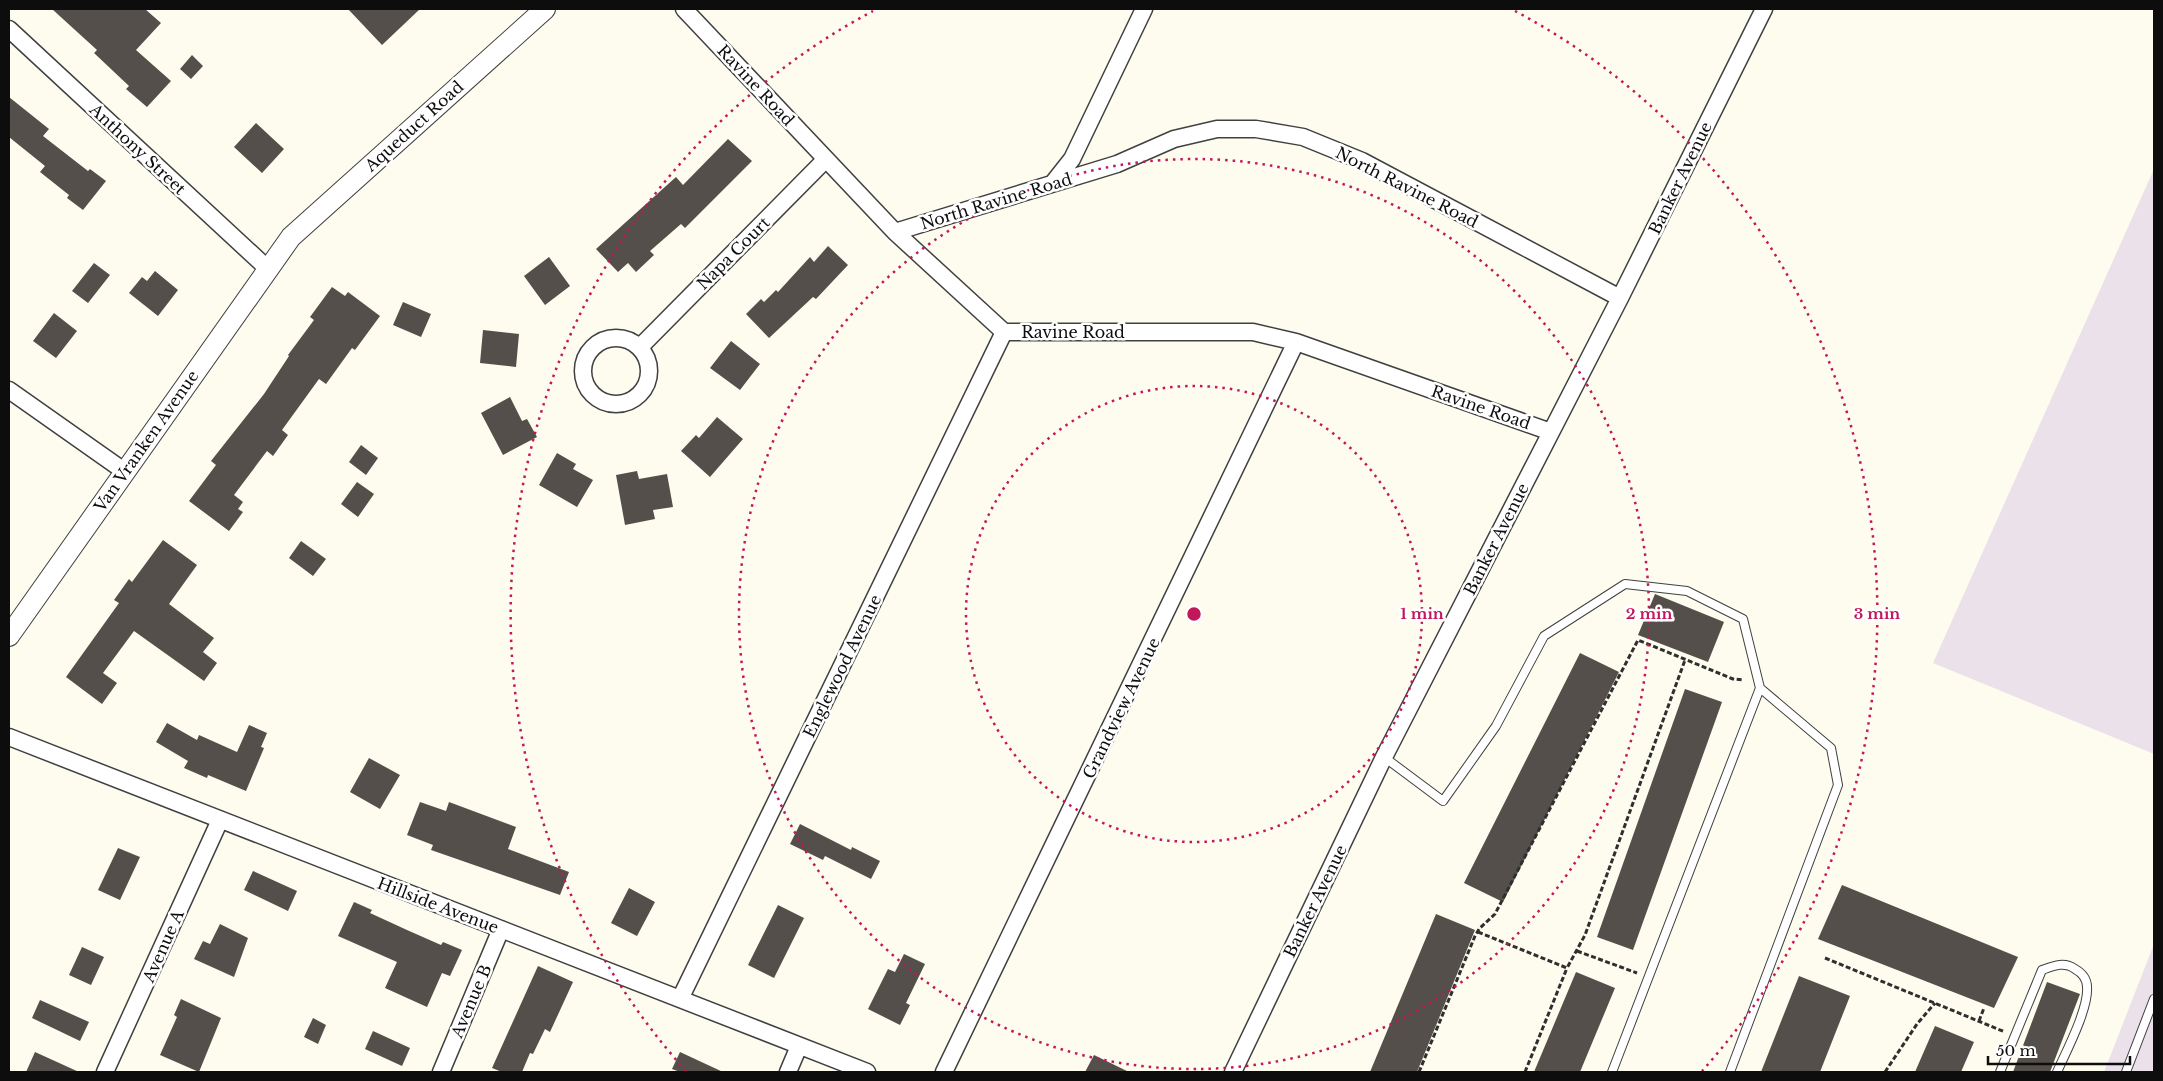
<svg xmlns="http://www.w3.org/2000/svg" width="2163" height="1081" viewBox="0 0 2163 1081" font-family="'Libre Baskerville',serif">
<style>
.industrial{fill:#ebe1eb}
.building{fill:#544f4a}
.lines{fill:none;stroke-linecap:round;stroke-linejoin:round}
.service-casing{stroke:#404040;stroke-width:10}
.minor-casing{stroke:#404040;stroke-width:19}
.tertiary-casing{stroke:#404040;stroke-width:22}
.path{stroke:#2f2f2f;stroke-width:3;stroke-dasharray:5 2.5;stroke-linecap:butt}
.service{stroke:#fff;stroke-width:8}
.minor{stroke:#fff;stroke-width:16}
.tertiary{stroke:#fff;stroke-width:20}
.ring{fill:none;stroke:#c2185b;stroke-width:2.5;stroke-dasharray:2.5 5}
.labels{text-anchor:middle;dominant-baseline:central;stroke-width:5;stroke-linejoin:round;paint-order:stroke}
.street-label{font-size:16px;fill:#0d0d0d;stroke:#fff}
.centre{fill:#c2185b;stroke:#fff;stroke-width:2.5}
.ring-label{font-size:15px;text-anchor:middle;font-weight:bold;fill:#c2185b;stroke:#fff;stroke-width:5;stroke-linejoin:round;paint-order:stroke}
</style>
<rect width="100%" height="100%" fill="#fefcee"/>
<path class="industrial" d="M2154,169V754L1933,663Z
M2154,944V1072H2104Z"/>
<path class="building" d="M52,9H145L161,23L136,50L171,81L147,107L126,89L129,86L94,53L97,50Z
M348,9H420L382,45Z
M192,55L203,66L191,79L180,69Z
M9,97L49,129L43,136L88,171L90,169L106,181L83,210L67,198L69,195L40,172L45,166L9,137Z
M256,123L284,149L262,173L234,147Z
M728,139L752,161L685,228L681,224L650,251L654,255L636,272L628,263L618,272L596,249L676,177L683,185Z
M828,246L848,265L816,299L813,297L769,338L746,314L761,299L764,302L776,290L778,292L810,257L814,262Z
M549,257L570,286L545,305L524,276Z
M94,263L110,275L88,303L72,291Z
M155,271L178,290L158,316L129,293L142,277L147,281Z
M332,287L345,296L348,292L380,316L355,350L352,348L326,384L319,379L282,430L288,435L273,456L267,451L234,495L243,502L238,509L243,512L229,531L189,501L216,465L211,461L264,394L289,356L288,355L314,320L310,317Z
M403,302L431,314L421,337L393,325Z
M54,313L77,331L56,358L33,341Z
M483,330L519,334L516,367L480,363Z
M731,341L760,364L740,390L710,368Z
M510,397L522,421L527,419L537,437L503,455L481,413Z
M717,417L743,439L710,477L681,451L696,435L699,438Z
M361,445L378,458L366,475L349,462Z
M557,453L576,464L573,469L593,480L577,507L539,485Z
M637,471L639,479L667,474L673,507L653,510L655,519L625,525L616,475Z
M357,482L374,494L358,517L341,504Z
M163,540L197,565L169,604L214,638L203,652L217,663L204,681L134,631L103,673L117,683L102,704L66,677L119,603L114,600L129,579L132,582Z
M301,541L326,559L313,576L289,558Z
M1655,594L1724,622L1708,662L1638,635Z
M1580,653L1619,672L1503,902L1464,883Z
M1685,689L1722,702L1633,950L1597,937Z
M167,723L197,740L199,735L237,752L249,725L267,733L261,747L264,748L246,791L208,775L207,778L184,768L188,761L156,742Z
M369,758L400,775L380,809L350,792Z
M420,802L446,811L449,802L516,827L508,849L569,872L560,895L431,850L433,845L407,835Z
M800,824L851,850L852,847L880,861L871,879L825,856L823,860L790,844Z
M118,848L140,857L120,900L98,890Z
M253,871L297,891L288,911L244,890Z
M1842,885L2018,957L1994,1008L1818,939Z
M629,888L655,902L637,936L611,923Z
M354,902L372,910L370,913L407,930L441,945L443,942L462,950L450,976L442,973L427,1007L385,988L397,962L338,936Z
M778,905L804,918L774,978L748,965Z
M1436,914L1475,930L1417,1072H1370Z
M220,924L248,938L234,977L194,959L203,941L210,944Z
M82,947L104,957L91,985L69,975Z
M904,954L925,964L906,1003L910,1005L900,1025L868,1009L888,969L895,972Z
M538,966L573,982L550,1032L545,1029L533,1054L530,1053L522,1072H502L492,1068Z
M1576,972L1615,988L1580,1072H1534Z
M1799,976L1850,996L1820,1072H1761Z
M2047,982L2080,994L2050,1072H2013Z
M181,999L221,1018L199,1072L160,1055L177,1017L174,1015Z
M40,1000L89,1022L80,1041L32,1018Z
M313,1018L326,1025L318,1044L304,1037Z
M1935,1026L1974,1042L1961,1072H1915Z
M373,1031L410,1048L402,1066L365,1049Z
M35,1052L79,1072H26Z
M680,1052L723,1072H680L672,1069Z
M1094,1055L1129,1072H1085Z"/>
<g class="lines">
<g class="service-casing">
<path id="service" d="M1384,757L1443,801L1496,726L1544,636L1625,584L1687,591L1743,619L1760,688L1831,748L1838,785L1730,1072
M1612,1072L1760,688
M2000,1072L2042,970C2053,966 2064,961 2075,969C2082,973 2087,978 2087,987C2089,1008 2066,1052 2057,1072
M2126,1072L2154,999"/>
</g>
<g class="minor-casing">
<path id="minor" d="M684,9L895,232L1004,332H1253L1296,342L1551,432
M9,29L268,269
M1053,183L1072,159L1144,9
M895,232L1117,164L1174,139L1217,129H1256L1303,137L1362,161L1620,298
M583 371a33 33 0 1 1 66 0a33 33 0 1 1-66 0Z
M640,347L826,159
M9,390L124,471
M9,737L867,1072
M680,999L1004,332
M105,1072L220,820
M441,1072L501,929
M788,1072L799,1046
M944,1072L1296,342
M1233,1072L1384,757L1620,298L1764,9"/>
</g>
<g class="tertiary-casing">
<path id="tertiary" d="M9,636L291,237L545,9"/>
</g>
<path class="path" d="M1478,932L1567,968L1585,935L1685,660
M1577,951L1637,973
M1825,958L2005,1032
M1979,1021L1984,1008
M1419,1072L1475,936L1479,929L1495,914L1638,640L1733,679L1744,680
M1525,1072L1567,968
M1885,1072L1917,1024L1935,1003"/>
<use href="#service" class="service"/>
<use href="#minor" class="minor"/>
<use href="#tertiary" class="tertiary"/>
</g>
<g class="ring">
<circle cx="1194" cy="614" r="228"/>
<circle cx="1194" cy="614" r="455"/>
<path d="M686 1071A683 683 0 0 1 873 11M1515 11A683 683 0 0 1 1702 1071"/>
</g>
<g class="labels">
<g class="street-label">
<text transform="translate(756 85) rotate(47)">Ravine Road</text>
<text transform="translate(414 126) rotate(-42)">Aqueduct Road</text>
<text transform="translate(138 149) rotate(43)">Anthony Street</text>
<text transform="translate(1680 178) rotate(-64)">Banker Avenue</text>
<text transform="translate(1407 187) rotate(27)">North Ravine Road</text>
<text transform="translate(996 201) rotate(-17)">North Ravine Road</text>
<text transform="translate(733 253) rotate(-45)">Napa Court</text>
<text x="1073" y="332">Ravine Road</text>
<text transform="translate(1481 407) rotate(19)">Ravine Road</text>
<text transform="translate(146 441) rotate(-55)">Van Vranken Avenue</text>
<text transform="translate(1496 539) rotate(-63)">Banker Avenue</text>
<text transform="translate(842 666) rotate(-64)">Englewood Avenue</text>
<text transform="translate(1121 708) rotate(-64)">Grandview Avenue</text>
<text transform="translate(1315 901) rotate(-64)">Banker Avenue</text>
<text transform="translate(438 905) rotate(21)">Hillside Avenue</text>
<text transform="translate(163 946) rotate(-66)">Avenue A</text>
<text transform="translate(471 1001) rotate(-67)">Avenue B</text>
</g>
</g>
<circle cx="1194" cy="614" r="8" class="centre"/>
<g class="ring-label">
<text x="1422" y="619">1 min</text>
<text x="1649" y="619">2 min</text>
<text x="1877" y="619">3 min</text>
</g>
<rect width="2163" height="1081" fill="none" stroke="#0d0d0d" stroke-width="20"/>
<path d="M1988 1056v8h142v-8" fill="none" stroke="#0d0d0d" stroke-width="2.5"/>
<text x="1996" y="1056" font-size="15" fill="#0d0d0d" stroke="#ffffff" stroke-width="4" paint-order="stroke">50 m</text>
</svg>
